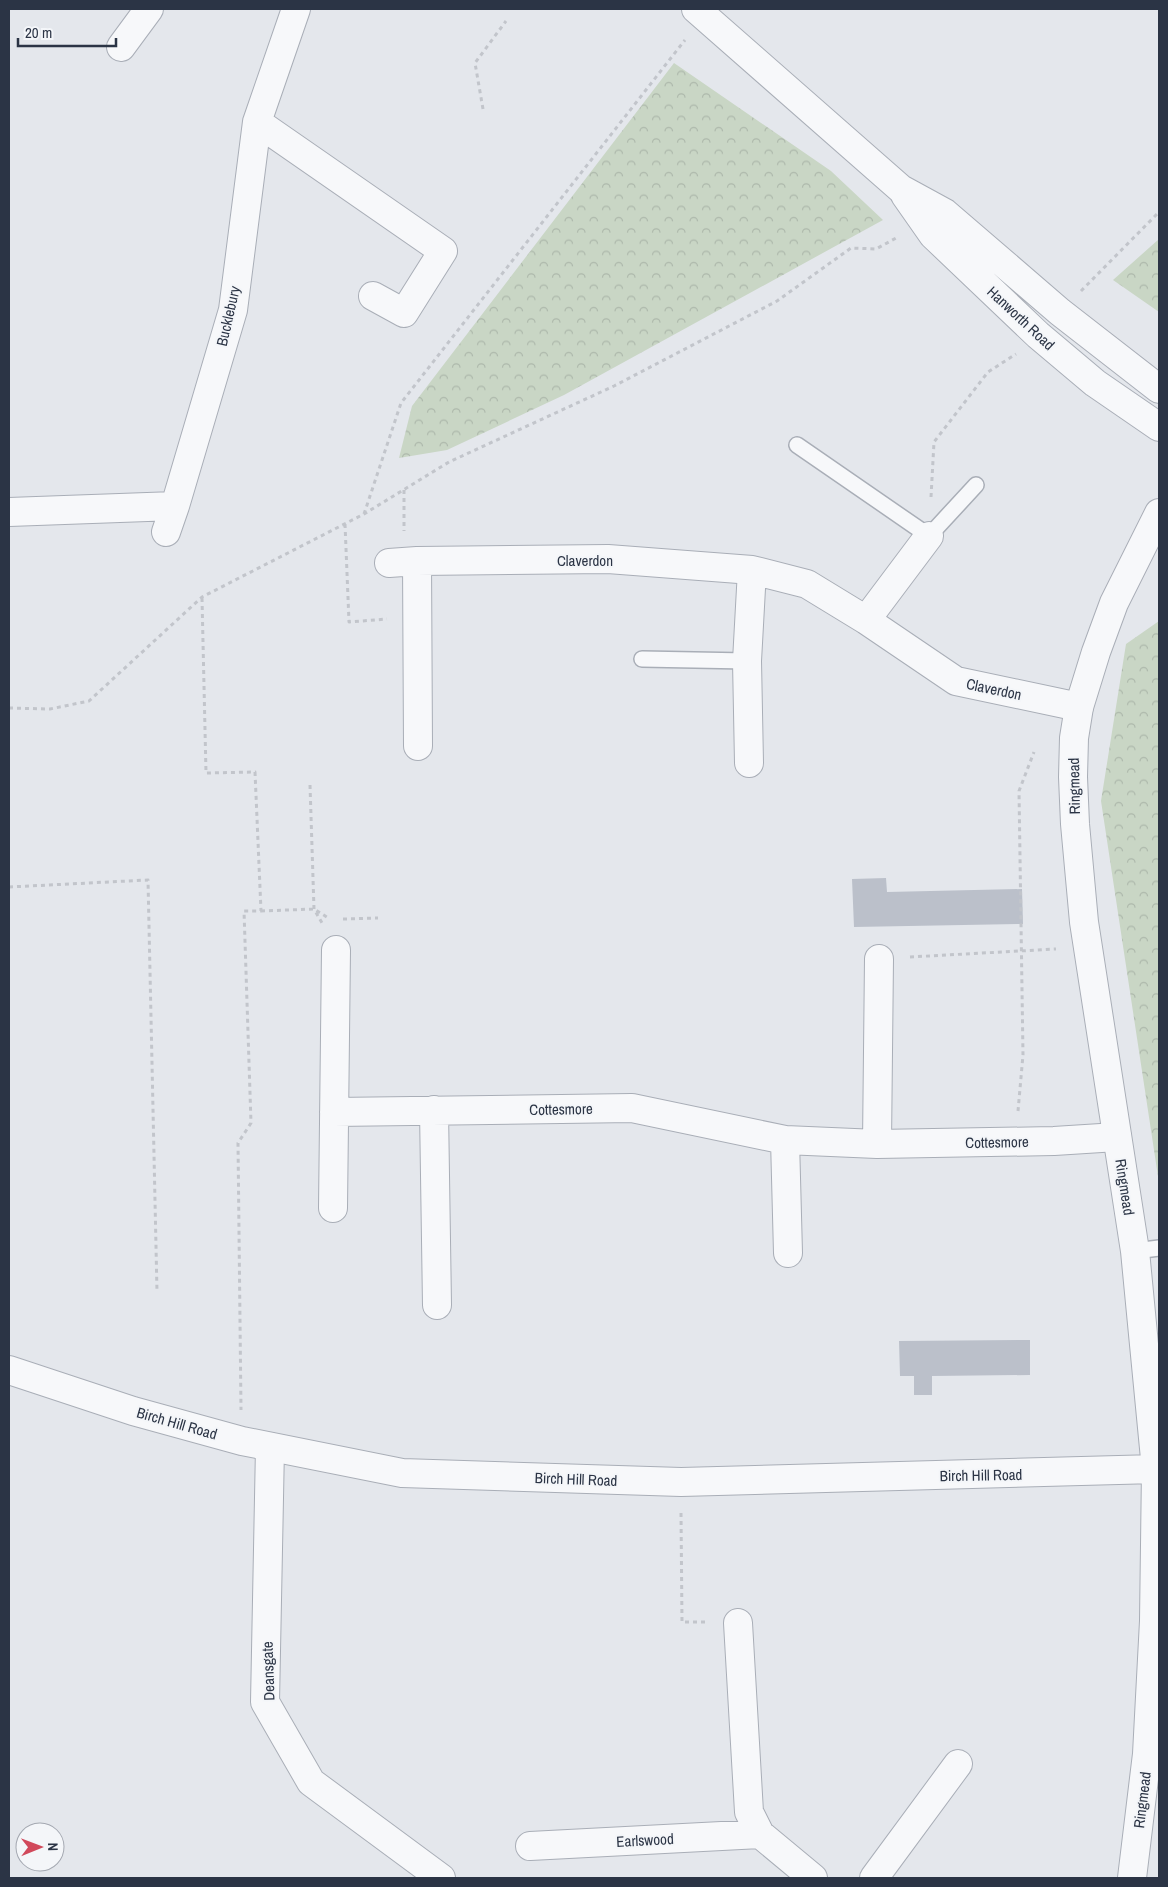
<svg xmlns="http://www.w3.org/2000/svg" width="1168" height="1887" viewBox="0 0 1168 1887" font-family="'Archivo Narrow',sans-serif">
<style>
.forest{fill:url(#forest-crowns)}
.building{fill:#bbc0ca}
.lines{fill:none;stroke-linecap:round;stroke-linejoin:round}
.service-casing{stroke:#a9aeb7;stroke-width:18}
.minor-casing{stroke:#a9aeb7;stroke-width:30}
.tertiary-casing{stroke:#a9aeb7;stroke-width:30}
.path{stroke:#c2c5cb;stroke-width:3;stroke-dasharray:4 4;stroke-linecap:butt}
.service{stroke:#f7f8fa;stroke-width:15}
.minor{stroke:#f7f8fa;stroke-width:28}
.tertiary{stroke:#f7f8fa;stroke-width:28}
.labels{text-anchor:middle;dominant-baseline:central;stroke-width:4;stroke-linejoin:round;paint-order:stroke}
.street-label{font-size:15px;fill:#2b3445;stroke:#f4f6f9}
</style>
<defs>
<pattern id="forest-crowns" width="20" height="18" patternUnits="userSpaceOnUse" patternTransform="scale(1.25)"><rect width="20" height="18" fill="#c9d6c5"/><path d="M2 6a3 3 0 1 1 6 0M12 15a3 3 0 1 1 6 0" fill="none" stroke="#adb8ab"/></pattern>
</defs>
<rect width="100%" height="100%" fill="#e4e7ec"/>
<path class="forest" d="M674,63L831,171L883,220L564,395L447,450L399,458L412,406Z
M1159,239V312L1113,280Z
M1159,621V1183L1101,801L1126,644Z"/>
<path class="building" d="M886,878L887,892L1022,889L1023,924L854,927L852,879Z
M1030,1340V1375L932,1376V1395H914V1376H900L899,1341Z"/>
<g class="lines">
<g class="service-casing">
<path id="service" d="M797,445L929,536L976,485
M642,659L747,661
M1135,1251L1159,1248"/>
</g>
<g class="minor-casing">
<path id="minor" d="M121,47L149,9
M257,122L443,251L404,313L373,296
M9,512L175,506L233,310L257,122L296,9
M166,532L175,506
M417,561L418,746
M389,563L417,561L608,559L752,570L807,584L866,620L956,681L1079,707
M866,620L929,536
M749,763L747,661L752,570
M434,1110L437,1305
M334,1112L632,1108L785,1140L877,1144L1054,1141L1117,1137
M785,1140L788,1253
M877,1144L879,959
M333,1208L336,950
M270,1447L265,1702L311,1782L441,1878
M738,1623L749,1812L760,1834L813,1878
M530,1846L760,1834
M874,1878L958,1764"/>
</g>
<g class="tertiary-casing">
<path id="tertiary" d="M696,9L901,189L945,213L1060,312L1159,389
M905,195L933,235L1038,335L1095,383L1159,427
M9,1370L133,1411L242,1441L402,1473L681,1482L1156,1469
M1132,1878L1147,1754L1154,1621L1156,1469L1135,1251L1084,922L1075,824L1073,777L1074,738L1079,707L1096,652L1114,603L1159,513"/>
</g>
<path class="path" d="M483,109L475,63L506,21
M1081,291L1159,212
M404,490V531
M931,497L934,442L988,372L1016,354
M364,514L401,403L685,40
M345,524L349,622L387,619
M202,598L206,773L255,772L261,911H244L251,1123L238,1143L241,1410
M9,708L50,709L89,701L202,597L364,514L449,462L614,386L777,301L851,248L876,249L898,237
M310,785L314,909L322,923
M9,887L148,880L157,1292
M261,911L314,909L330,919
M343,919L378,918
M910,957L1056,949
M1018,1111L1023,1055L1019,791L1034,752
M681,1513L682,1622H709"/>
<use href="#service" class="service"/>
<use href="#minor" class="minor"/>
<use href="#tertiary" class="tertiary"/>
</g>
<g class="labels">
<g class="street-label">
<text transform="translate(228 316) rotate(-77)">Bucklebury</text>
<text transform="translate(1021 318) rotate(43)">Hanworth Road</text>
<text x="585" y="560">Claverdon</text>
<text transform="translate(994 689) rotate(12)">Claverdon</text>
<text transform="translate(1074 786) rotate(-91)">Ringmead</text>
<text transform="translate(561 1109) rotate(-1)">Cottesmore</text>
<text transform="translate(997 1142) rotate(-1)">Cottesmore</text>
<text transform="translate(1125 1187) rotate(81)">Ringmead</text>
<text transform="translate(177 1423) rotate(16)">Birch Hill Road</text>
<text transform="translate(981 1475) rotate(-1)">Birch Hill Road</text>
<text transform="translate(576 1479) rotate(2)">Birch Hill Road</text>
<text transform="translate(268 1671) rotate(-92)">Deansgate</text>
<text transform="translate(1142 1800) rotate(-83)">Ringmead</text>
<text transform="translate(645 1840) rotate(-3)">Earlswood</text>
</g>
</g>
<rect width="1168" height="1887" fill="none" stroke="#2b3445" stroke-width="20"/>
<g transform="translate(40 1847) rotate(89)"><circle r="24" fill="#f4f6f9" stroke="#a4a8b1"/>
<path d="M0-4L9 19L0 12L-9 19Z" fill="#d1495b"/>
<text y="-8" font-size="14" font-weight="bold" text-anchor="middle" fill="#2b3445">N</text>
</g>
<path d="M18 38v8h98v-8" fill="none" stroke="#2b3445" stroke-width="2.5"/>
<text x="25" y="38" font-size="15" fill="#2b3445" stroke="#f4f6f9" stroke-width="4" paint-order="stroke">20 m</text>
</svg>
